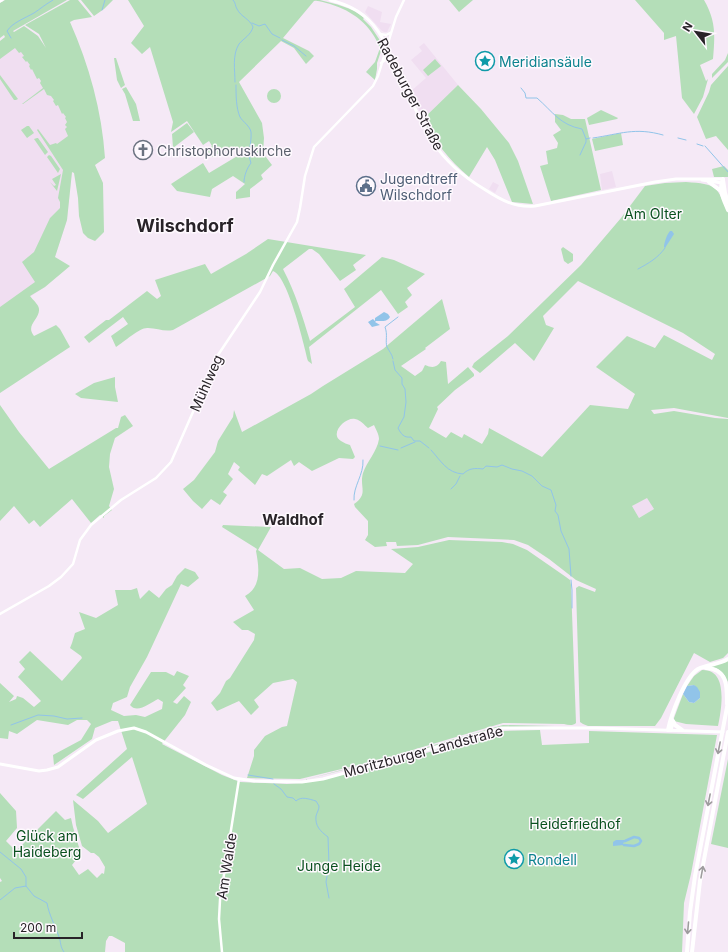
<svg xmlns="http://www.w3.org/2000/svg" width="728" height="952" viewBox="0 0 728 952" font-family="Inter,sans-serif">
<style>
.built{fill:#f0def1}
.green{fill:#b4deb8;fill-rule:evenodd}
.water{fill:#91c4e9}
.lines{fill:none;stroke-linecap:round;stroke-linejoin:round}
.stream{stroke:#91c4e9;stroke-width:1}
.canal{stroke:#91c4e9;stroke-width:2.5}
.tertiary{stroke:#fff;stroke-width:2.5}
.secondary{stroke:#fff;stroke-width:3}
.motorway{stroke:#fff;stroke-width:4}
.oneway{stroke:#9e9c9e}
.labels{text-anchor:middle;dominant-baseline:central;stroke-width:3;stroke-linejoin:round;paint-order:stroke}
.culture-label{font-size:14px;fill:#0d838f;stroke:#fef9fe;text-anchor:start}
.street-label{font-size:14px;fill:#282328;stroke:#fef9fe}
.worship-label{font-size:14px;fill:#5b616d;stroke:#fef9fe;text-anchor:start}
.service-label{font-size:14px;fill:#4e5e75;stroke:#fef9fe;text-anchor:start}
.park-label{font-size:14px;fill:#0a511f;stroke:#fef9fe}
.neighbourhood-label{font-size:15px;font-weight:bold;fill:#282328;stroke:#fef9fe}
.district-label{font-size:18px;font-weight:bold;fill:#282328;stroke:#fef9fe}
</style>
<rect width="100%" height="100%" fill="#f5e9f6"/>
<path class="built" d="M368,6L382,12L380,22L391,24L387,32H384L381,30L365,12Z
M16,37L62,102L75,138L67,220L45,287L0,316V44Z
M424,43L458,85L423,119L411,91L426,78L411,60L422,51L419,47Z
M612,171L616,187L602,190L600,174Z
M493,182L499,185L495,193L489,189Z
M647,497L654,509L639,518L632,506Z"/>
<path class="green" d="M5,0H67L13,31L14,32L24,26L38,36L46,48L39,34L25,25L70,0H78L92,17L74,20L70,22C89,65 102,111 105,158L95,165L103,183L104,232L95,241L88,238L83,233L79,216L78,198L74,173L72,172L67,220L55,257L70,266L45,287L30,296C33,300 39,305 39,309C40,319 25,325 34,336L56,325L60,329L70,347L0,393V307L35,282L22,262L34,252L50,218L60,208V202L58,198L63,170L37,130L38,129L50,145L56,143L57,144L68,136L65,129L67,127L65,125L67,122L65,118L66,117L63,113L62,114L58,105L56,106L53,101L54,100L51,96L47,95L44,89L23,104H22L43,88L40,83L41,81L39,78L37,79L32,69L31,70L29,66L30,65L27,61L26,62L22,57L24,56L21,52L19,53L15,48L0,59V41L5,37L4,35L0,38V3Z
M81,0H113L104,9L94,16Z
M128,0H320C335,4 352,7 364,18L363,19L371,27L383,45L377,63V69L375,80L366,72L375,62L380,48C371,25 353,11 330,4C324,3 319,0 314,1L283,38L309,51L314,56L306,64L294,48L281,41L239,82L262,123L264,138L263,153L272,165L261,175L263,179L250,189V197L236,199V192L245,184L233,176L212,189L210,197L177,191L171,184L203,163L209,173L244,152L245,150C234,145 222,152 212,157L207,151L212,146L209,141L203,145L187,121L171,132L173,122L150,47L142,54L131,43L144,26Z
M449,0H473L459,12Z
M635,0H704C716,21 715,35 713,59L700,65L706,81L708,79L703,97L694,114L682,98L676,36L664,40V33Z
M728,53V62L712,78V74L725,60Z
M114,58H116L125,85L121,88L117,80Z
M435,59L441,66L428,76L423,70Z
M728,66V150L716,136L706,139L697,117L709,92L711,85Z
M0,75L18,99L16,100H14L0,79Z
M458,85L481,109L509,143L518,161L533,204L512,202L495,160L487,147L469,177C448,159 436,143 423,119Z
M126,87L136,104L140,121H133L125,94L122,89Z
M267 96a7 7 0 1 1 14 0a7 7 0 1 1-14 0Z
M601,110L618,118L617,119L589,125L587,118Z
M555,114L563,115L571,119H585L601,190L551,201L540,166L548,164L546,151L557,148L558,143L553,135L561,130L555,122Z
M187,123L194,132L173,148L172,134Z
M27,126H29L34,133L27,138L21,130Z
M621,133L623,145L595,151L592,139Z
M37,138H38L48,152L45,155L34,139Z
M146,143L150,144L152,149L150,152L142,156C140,152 138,148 140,144Z
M49,155L51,156L60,169L58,173L47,157Z
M724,166L728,170V177H714L712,169Z
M61,174L57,191L50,182L54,186L56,185L52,179Z
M686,182C717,184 717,186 728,213V418L674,408L651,410L654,414L674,411L715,418L728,419V653L723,658L710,662L694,653L661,718L655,726H588L583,724L580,722L576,588L579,586L595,592L596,589L576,580L549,559L528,545L514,540L448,537L418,545L397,546L396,542H386L387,546L375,547L365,540L368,535V521L355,507L354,504C369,494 359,487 363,473C367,461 377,452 379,439C379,434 376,430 374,425L368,428C364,425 361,420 355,419C345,417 329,434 341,441C344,443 347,444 350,445L355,457L353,459L339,458L312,471L299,462L294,466L291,460L267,476L262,474L255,485L238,470L240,467L234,462L228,474L233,479L223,492L227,495L220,505L211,499L202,509L193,501L183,489L194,480L215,452L218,441L233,417L234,410L242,432L311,394L323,386L383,349L442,299L450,329L425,348L426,349L401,366L415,376L422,371L425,365C432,368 437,368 441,361L446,362L448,384L468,367L474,374V376L455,390L437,407L438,409L429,428L446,438L451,432L462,438L464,434L482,444L488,434L489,428L542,457L590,405L628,409L635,394L596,367L627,336L655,348L664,335L712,360L715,354L683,333L578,281L543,316L546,325L554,328L534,361L515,343L480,373L472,367L474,363L508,336L581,265L621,218L645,186L665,183ZM647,498L654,509L639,518L632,506Z
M268,239L366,255L353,265L356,270L340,281L319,254L312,249H309L283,269C296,294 302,315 310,341L355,307L344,289L382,257L394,260L425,274L407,288L412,295L405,302L408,307L398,314L381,290L309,347L312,364L308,361C304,345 288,276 273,271L270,276L173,330C164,332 157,328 148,328C140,327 124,342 116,347L111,336L128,324L123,317L89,343L84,337L106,320H109L147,291L157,299L161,296L155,280L205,264L211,274L246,254Z
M563,247L573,254V261L568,264L564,261L561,249Z
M115,377V387L118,402L81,398L75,394L94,383Z
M0,405L19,432L49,469L116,428H118L121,417L125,415L133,426L115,438L110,454L109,467L114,489L109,506L112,510L104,516V518L100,515L91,523L72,499L40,527L34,520L29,524L14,506L0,521Z
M223,525L271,527L258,550L284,569L300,568L322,579L341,578L356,571L405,573L413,564L391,549L418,547L449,540L502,542L513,544L527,550L566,577L570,580L571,585L576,723C573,726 568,725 564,724L503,723L379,760L300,779L247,778L254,756V750L265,736L282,727L287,726L297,682L293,679L273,683L254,700L259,707L251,715L239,701L217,711L211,703L220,693L226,681L230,678L254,640L255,634L248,630H242L233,622L254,610L245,596C262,587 259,567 256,551L257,549L222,527Z
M185,568L195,572L199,578L188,587L181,584L147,657L130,687L127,697L113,703L111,710L124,716L136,715L145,717L162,709L163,702L158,699C150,703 137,714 130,705L151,672H166L174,676L177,671L189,676L183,685L186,688L173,702L177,704L184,696L191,702L185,715L162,744L222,775L240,782L287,784L302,783L341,775L395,762L502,731L540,730L542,745L589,743V731L717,735L691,874L684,903L682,952H125V943L112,936H109L106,941L105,952H0V882L2,881L0,878V793L16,811L17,828L6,841L16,851L56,811L65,820L71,818L73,827L81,854L72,865L79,875L88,869L97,878L102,873L104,874L105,867L99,857L94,853H91L82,846L76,825L73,800L98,821L108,833L147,804L132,757L83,799L76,795L127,749L118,721H112L95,728L92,739L54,765L53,755L81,740L91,724L87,720H77L68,725L37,720L17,734L9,731L8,739L0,738V683L14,696L9,702L16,699L17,696L23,698L34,707L41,701L18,677L25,669L19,662L30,651L62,681L82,658L81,656L70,648L72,643L75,633L85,629L79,612L96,618L118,605L115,590H131L137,588L140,599L149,590L159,598L166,589L172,585L177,576Z
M728,660V682C724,673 719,667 709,667Z
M702,670C728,669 722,707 718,726L686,724L674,721V718L683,694L689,702L694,703L700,698L694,685L687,686L694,676Z
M503,725L555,726L502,727L435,746L434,745Z
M431,746L433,747L304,780Z
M728,759V848L711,844Z"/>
<path class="water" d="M670,231H672L674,234L665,248L664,247C664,243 667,234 670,231Z
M384,312L388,314L390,317C387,322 382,321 376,321L375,322L380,325L372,327L368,322L373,319L375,321V318Z
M694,685L697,687L700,692V698L694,703L689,702L683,694L687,686Z
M616,840H625V842L623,843L624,845L613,846V842Z"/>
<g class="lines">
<path class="stream" d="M233,0C236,3 235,6 237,9C241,17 250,19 253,27C251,35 244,38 239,44C232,55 235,70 235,82
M102,10L105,0
M252,23L259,26L265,24L272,34L280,38
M11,38L7,31C12,23 25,18 34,13C40,9 46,4 53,0
M282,40L294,46L306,56
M236,85C236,95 236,108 240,117C243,122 250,126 251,132C252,142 247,154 251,163C247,168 244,176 244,182
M521,88L525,93L526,98H537C553,112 560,125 582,129L586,139L590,138
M593,138C620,134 635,127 663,135
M678,138L686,140
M697,144L703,146
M705,146L728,172
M580,155L586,142V139
M638,269C649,263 658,258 665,248
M393,359C392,354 389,351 387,347C385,341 388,335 385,327L398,317
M393,361L395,370L402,378V384L405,389L406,402L404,417L398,428C401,434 404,438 411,437L414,441H420L429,448
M380,446L398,450
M401,448L415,442
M431,450C441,461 447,473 463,474C469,468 475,468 483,469L486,466L497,467L502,465L512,469L522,471L532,476L542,486L551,490L556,505L555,511L558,515L561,531L569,549L571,576
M451,489L456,484L460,476
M354,500C353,486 364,475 363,460
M571,580L572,590V608
M11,725L38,715L54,716L67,719L82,718
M248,775L273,779
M274,784L281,789L287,797L293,798L296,801C301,796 309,799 316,801L319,806C319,810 317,812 316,816C315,826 320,831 328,837L329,865L326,882L329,898
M0,852L21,869L26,877V886
M0,900L15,888L26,886L34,896L47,903C49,915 55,925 59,937C61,942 60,947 64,952"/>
<path class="canal" d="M624,845L634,846L639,844L641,841L639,838L634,837L625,841"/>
<path class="tertiary" d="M380,34L386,35L390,33
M381,63L388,58L393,59
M0,614L49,586L61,577L73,564L80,540L91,525L121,500L156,478L171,462L218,355L260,292L273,265L297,222L300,208L305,176L314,147L373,86L378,76L396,17L404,0
M222,952L219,919L220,900L239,779"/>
<path class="secondary" d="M330,0C342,3 353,7 363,15C381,29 389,51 398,71C409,95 419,120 433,142C446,162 464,177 484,189C501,200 515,208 535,206L655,182L676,179H723
M0,1L2,0
M702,180L722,183
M0,764L39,771L47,770L58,767L96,740L118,731L134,728L146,732L206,765L234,778L254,781L302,782L323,779L392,760L501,728H596L723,732"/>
<path class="motorway" d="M723,179C718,190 724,200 728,210
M723,180L725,193L728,202
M709,182L721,191
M706,668C728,669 727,687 727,704
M673,721L675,725L682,730
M668,730C671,715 685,677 698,669C708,664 719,665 728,659
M671,730L672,720
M687,952L690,912L695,876L728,702
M692,952L700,881L728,732"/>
</g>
<defs><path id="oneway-shaft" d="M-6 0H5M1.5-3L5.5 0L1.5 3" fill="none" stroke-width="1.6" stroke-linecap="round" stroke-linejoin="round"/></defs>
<g class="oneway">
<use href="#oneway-shaft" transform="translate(719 748) rotate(101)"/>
<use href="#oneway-shaft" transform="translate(709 800) rotate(101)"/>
<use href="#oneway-shaft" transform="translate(702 872) rotate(-80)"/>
<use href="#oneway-shaft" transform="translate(688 928) rotate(95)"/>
</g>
<defs>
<g id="sight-ring" transform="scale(1)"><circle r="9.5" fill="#fef9fe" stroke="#0f9aa8" stroke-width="1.5"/><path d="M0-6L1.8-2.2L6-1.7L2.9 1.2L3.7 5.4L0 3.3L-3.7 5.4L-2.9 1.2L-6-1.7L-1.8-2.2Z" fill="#0f9aa8"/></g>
<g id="church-ring" transform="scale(1)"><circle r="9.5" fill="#fef9fe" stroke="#6b7280" stroke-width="1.5"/><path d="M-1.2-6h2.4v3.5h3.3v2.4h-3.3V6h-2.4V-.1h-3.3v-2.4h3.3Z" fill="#6b7280"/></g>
<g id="civic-ring" transform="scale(1)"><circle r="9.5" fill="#fef9fe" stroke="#5c6f8a" stroke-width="1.5"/><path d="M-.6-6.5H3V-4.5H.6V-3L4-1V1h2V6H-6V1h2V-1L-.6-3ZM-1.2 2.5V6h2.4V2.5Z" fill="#5c6f8a"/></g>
</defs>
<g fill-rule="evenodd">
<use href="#sight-ring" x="485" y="61"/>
<use href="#church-ring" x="143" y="150"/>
<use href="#civic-ring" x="366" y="186"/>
<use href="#sight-ring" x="514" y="859"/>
</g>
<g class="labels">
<g class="culture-label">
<text x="499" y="61">Meridiansäule</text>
<text x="528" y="859">Rondell</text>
</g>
<g class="street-label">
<text transform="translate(411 94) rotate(62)">Radeburger Straße</text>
<text transform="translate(206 383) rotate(-66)">Mühlweg</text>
<text transform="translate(423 751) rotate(-15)">Moritzburger Landstraße</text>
<text transform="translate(226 866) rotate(-81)">Am Walde</text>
</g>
<g class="worship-label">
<text x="157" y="150">Christophoruskirche</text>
</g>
<g class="service-label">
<text x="380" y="178">Jugendtreff<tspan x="380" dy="16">Wilschdorf</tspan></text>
</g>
<g class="park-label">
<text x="653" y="213">Am Olter</text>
<text x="575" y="823">Heidefriedhof</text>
<text x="47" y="835">Glück am<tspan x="47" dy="16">Haideberg</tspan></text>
<text x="339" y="865">Junge Heide</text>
</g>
<g class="neighbourhood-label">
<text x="293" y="519">Waldhof</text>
</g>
<g class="district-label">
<text x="185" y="225">Wilschdorf</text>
</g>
</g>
<g transform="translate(696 32) rotate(301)" stroke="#fef9fe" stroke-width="3" paint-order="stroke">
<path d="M0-3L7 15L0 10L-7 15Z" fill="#282328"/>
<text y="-6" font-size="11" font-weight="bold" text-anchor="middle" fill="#282328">N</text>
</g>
<path d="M14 932v6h68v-6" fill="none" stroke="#282328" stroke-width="2"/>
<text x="20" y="932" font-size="12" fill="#282328" stroke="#fef9fe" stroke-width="3" paint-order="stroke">200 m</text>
</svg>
